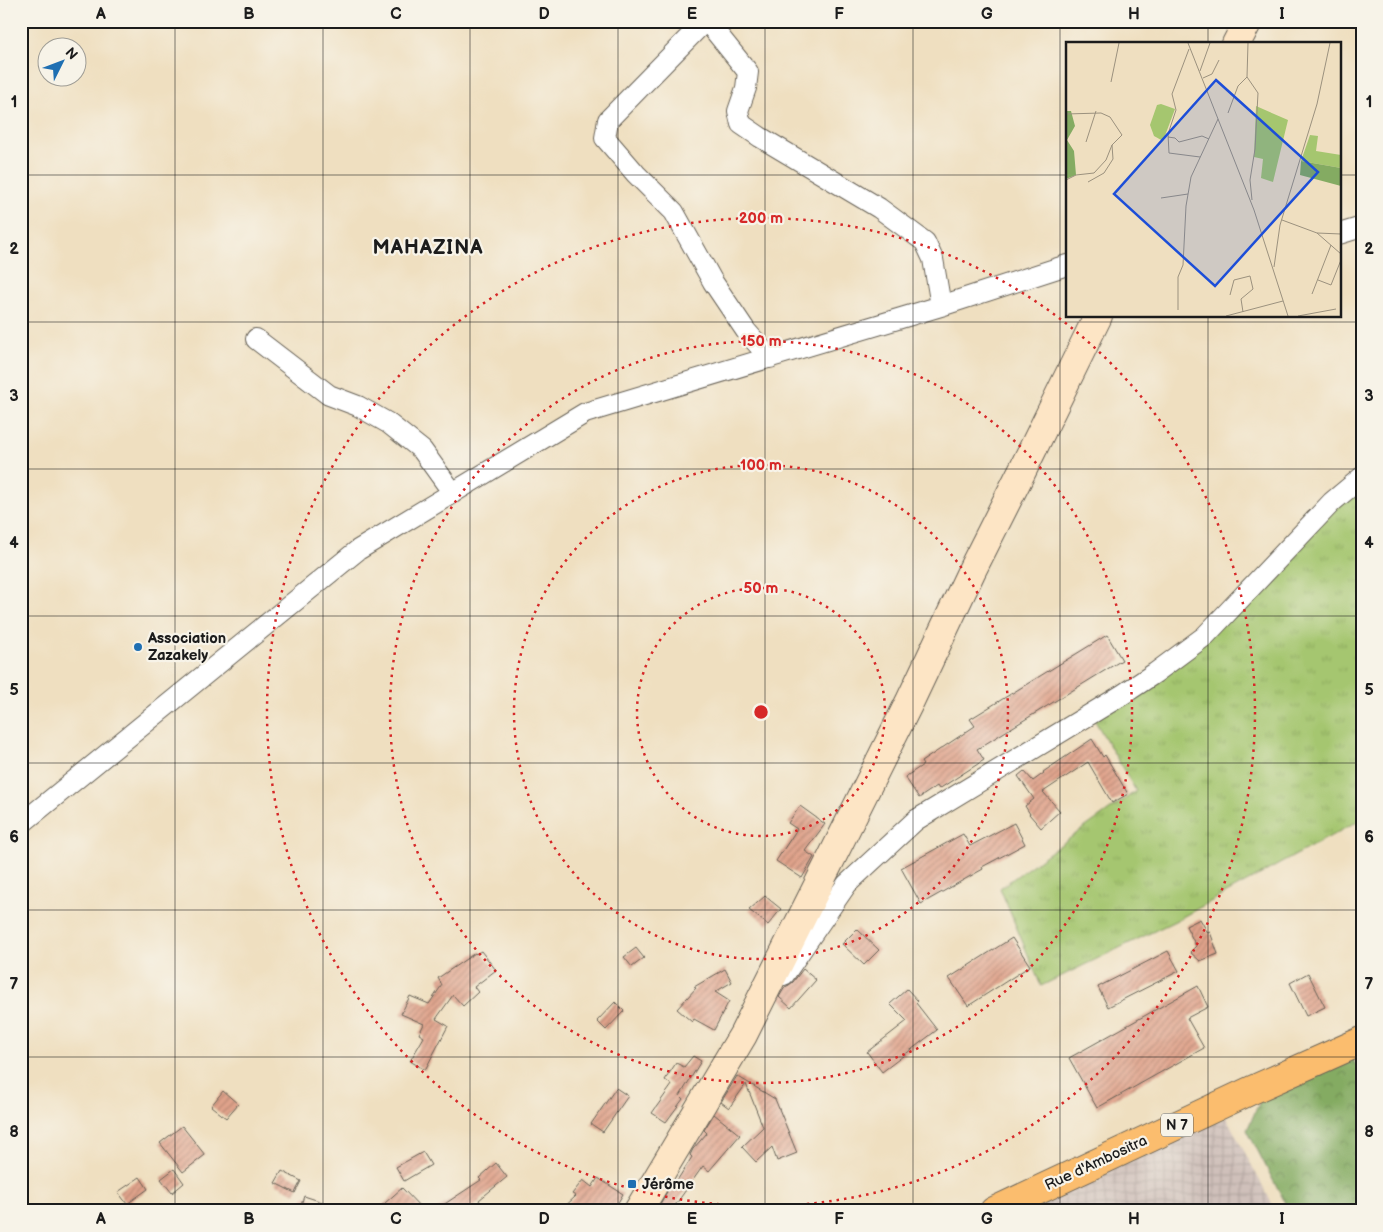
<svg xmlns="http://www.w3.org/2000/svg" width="1383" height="1232" viewBox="0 0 1383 1232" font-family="'Balsamiq Sans',sans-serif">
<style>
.industrial{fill:url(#industrial-grid)}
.grass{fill:url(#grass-tufts);stroke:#607146}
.forest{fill:url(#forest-crowns);stroke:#50643f}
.building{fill:url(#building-hatch)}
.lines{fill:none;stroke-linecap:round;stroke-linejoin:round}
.street-casing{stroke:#666055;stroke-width:22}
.secondary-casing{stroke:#666055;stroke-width:30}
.primary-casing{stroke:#666055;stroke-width:30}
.street{stroke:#fff;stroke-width:20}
.secondary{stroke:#fde5c5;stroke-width:28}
.primary{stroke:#fbbd6e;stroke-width:28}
.grid{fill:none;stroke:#1c1c1c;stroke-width:1;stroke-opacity:0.55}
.ring{fill:none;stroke:#d62828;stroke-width:2.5;stroke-dasharray:2.5 5}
.poi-dot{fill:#1f6fb2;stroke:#f7f3e8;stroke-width:2}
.labels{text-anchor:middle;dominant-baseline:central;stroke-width:4.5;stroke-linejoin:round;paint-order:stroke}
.shield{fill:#f7f3e8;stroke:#5e5c59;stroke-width:1}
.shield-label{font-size:14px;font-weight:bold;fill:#1c1c1c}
.poi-label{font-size:15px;font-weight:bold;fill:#1c1c1c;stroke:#f7f3e8;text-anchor:start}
.street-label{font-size:15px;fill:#1c1c1c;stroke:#f7f3e8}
.district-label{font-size:20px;font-weight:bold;letter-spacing:1px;fill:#1c1c1c;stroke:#f7f3e8}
.inset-road{fill:none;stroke:#9b917e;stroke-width:1}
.view{fill:#1d4ed8;fill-opacity:0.15;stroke:#1d4ed8;stroke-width:2.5}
.inset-edge{fill:none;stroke:#1c1c1c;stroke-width:2.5}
.centre{fill:#d62828;stroke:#f7f3e8;stroke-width:2.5}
.ring-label{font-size:15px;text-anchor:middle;font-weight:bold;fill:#d62828;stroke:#f7f3e8;stroke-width:4.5;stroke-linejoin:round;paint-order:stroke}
.neatline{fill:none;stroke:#1c1c1c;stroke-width:2}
.grid-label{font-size:16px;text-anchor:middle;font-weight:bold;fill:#1c1c1c}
</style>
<defs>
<pattern id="industrial-grid" width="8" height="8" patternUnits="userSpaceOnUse" patternTransform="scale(1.25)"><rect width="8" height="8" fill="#cfc0ba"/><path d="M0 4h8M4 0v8" fill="none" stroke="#b1a49f"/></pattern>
<pattern id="grass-tufts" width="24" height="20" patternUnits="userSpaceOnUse" patternTransform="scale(1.25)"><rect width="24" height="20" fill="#a5c66f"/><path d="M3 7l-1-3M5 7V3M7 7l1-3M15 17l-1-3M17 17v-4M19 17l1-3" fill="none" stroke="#8daa60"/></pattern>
<pattern id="forest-crowns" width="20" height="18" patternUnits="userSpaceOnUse" patternTransform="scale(1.25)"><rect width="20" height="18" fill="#84ab62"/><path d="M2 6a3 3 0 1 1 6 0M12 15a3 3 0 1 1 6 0" fill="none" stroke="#6b8a50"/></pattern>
<pattern id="building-hatch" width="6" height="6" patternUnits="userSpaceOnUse" patternTransform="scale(1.25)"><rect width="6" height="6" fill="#e0a38b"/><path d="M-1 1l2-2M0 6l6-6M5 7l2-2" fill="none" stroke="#b58471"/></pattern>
</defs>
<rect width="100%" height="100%" fill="#f7f3e8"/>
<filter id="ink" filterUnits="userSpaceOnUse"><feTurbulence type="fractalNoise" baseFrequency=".02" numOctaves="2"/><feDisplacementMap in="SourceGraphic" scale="10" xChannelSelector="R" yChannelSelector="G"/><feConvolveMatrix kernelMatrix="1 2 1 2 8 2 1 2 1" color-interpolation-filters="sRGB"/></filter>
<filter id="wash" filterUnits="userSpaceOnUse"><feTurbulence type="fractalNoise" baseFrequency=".0096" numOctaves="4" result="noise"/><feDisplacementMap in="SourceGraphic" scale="20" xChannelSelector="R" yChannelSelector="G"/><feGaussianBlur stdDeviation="1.12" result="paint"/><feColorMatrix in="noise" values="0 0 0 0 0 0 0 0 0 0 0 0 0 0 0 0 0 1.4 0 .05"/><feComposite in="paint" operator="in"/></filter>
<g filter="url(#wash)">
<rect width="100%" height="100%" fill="#efdfc0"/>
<path class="industrial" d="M1226,1117L1276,1211H1020Z"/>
<path class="grass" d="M1362,477V819L1175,921L1041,986L1000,888L1136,791L1091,714L1155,673Z"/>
<path class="forest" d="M1350,1056L1362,1073V1211H1289L1247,1130L1260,1101Z"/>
<g id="blocks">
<path class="building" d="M1107,635L1122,660L977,749L984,760L939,789L937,786L919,798L905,777L923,765L921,762L975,726L970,719Z
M1092,739L1103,757L1105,755L1128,794L1112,803L1088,762L1043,792L1060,811L1041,828L1029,814H1030L1025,806L1034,799L1018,776L1024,771L1033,781L1044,773L1043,772Z
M800,806L825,824L805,851L814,857L802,878L776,861L797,829L788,823Z
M1014,823L1025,844L982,867L983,869L921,904L901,868L963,834L970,846Z
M765,896L781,909L768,925L749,910Z
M1200,919L1208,933L1210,932L1218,954L1200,961L1190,952L1196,946L1186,926Z
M857,929L879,950L864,965L842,944Z
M1012,938L1030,966L968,1006L949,978Z
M636,948L644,958L632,967L624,957Z
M481,951L496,970L474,987L478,992L463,1006L453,995L436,1019L448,1026L425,1070L410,1061L424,1037L419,1034L424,1024L401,1014L410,996L429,1004L442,985L438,978L475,953L476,954Z
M1168,951L1179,971L1108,1007L1098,987Z
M725,969L732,982L715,992L729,1001L714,1030L694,1019L692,1022L677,1009L696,988L694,987Z
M803,969L816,980L791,1008L779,997L785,987L789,985L793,982Z
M1308,973L1325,1007L1306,1016L1290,983Z
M1198,986L1208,1007L1187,1018L1204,1048L1097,1108L1069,1058Z
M907,989L918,1001L916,1003L937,1030L882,1072L867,1052L907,1021L890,1004Z
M615,1002L624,1011L606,1030L597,1021Z
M693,1056L701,1061L680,1096L683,1099L666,1122L652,1113L672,1085L665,1080L676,1063L684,1067Z
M737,1076L775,1099L797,1153L777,1161L772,1147L756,1162L742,1147L763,1127L746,1084L729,1108L721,1102Z
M616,1088L628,1096L603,1132L591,1124Z
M223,1091L238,1104L226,1118L211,1106Z
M714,1114L740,1135L709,1171L703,1166L671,1211H656L668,1190L670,1189L671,1190L692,1157L690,1155L693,1149L707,1133L704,1130Z
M182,1126L205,1155L183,1172L160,1143Z
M423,1152L431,1165L404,1181L396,1167Z
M496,1163L507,1177L479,1200L480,1202L467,1211H434L481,1180L479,1178Z
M174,1169L184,1183L172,1193L161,1179Z
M282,1171L301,1181L295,1193L275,1183Z
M140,1177L148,1189L127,1204L118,1192Z
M598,1178L623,1194L613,1211H560L576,1196L572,1194L583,1180L592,1187Z
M402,1188L424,1211H376Z
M304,1196L341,1208L340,1211H299Z"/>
</g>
</g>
<g filter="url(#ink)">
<use href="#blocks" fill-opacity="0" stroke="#666055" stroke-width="1"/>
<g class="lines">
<g class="street-casing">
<path id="street" d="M705,21L608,120L605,138L636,174L674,212L713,282L746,331L770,358
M707,21L748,72L746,88L738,111L741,124L760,137L879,208L925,242L933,259L941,306
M1339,234L1362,227
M256,339L329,395L358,406L388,423L422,450L453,493
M21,824L358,550L585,413L941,306L1067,265
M784,975L847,884L916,820L1122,695L1155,673L1205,636L1332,502L1362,477"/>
</g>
<g class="secondary-casing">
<path id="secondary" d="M1236,44L1248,21
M638,1211L743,1035L910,701L971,572L1023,469L1098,316"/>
</g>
<g class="primary-casing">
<path id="primary" d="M994,1211L1252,1090L1362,1041"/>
</g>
<use href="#street" class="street"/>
<use href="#secondary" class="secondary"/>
<use href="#primary" class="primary"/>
</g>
</g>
<path class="grid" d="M175,21V1211M323,21V1211M470,21V1211M618,21V1211M765,21V1211M913,21V1211M1060,21V1211M1208,21V44M21,175H1067M1339,175H1362M1208,316V1211M21,322H1362M21,469H1362M21,616H1362M21,763H1362M21,910H1362M21,1057H1362"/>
<g class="ring">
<circle cx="761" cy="712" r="124"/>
<circle cx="761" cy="712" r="247"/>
<circle cx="761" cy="712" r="371"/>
<circle cx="761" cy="712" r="494"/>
</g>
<g class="poi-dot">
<circle cx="138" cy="647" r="5"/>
<rect x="627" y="1179" width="10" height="10" rx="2.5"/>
</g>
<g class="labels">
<rect class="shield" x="1161" y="1113.5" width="32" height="23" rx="4"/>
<g class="shield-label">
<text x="1177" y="1125">N 7</text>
</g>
<g class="poi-label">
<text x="148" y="638">Association<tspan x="148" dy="17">Zazakely</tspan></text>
<text x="642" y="1184">Jérôme</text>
</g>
<g class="street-label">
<text transform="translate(1096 1163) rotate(-25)">Rue d'Ambositra</text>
</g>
<g class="district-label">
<text x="428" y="248">MAHAZINA</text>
</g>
</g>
<g transform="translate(1066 42)">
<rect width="275" height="275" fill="#efdfc0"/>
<path d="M190,64L222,78L207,140L195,136L197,117L188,115ZM244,93L252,94L250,109L275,113V126L235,119Z" fill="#a5c66f"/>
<path d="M0,69H5L9,84L1,98L8,109L10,133L0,137ZM235,119L275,126V144L234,133Z" fill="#84ab62"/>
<path d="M95,62L109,67L97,99L88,94L84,83L91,63Z" fill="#a5c66f"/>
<path class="inset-road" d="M122,1L188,168L222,274M182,1L181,35L192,51L189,107L184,138L186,158M123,7L106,52L110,68L102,92L103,111L134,115M134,29L144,1M137,36L146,32L153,18M45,40L53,1M162,71L172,44L181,35M0,72L35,71L44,75L56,93L46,103L47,117L38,131L22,140M102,95L109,96L113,100L136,94L143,97M20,100L30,69M0,138L10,133L28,131L40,118L46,103M95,156L122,152M216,178L251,191L275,192M251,191L275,212M208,225L214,183L251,62L264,1M252,238L265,243L275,218M246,252L265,203M164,253L168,238L184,234L187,247L175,257L177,270M112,268V235L117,223L120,164L125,135L152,77M160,274L217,259M232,274L270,267"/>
<path class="view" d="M150,38L252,130L149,244L48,152Z"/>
<rect width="275" height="275" class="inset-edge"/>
</g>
<circle cx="761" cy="712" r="8" class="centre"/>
<g class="ring-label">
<text x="761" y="223">200 m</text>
<text x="761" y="346">150 m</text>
<text x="761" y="470">100 m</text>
<text x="761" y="593">50 m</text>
</g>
<rect width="1383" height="1232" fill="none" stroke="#f7f3e8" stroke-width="55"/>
<g transform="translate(62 62) rotate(48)"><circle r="24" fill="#f7f3e8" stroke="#9f9d96"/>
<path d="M0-4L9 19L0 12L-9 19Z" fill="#1f6fb2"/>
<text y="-8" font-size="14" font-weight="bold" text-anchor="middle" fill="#1c1c1c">N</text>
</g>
<rect x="28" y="28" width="1328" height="1176" class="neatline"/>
<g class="grid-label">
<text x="101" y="19">A</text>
<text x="249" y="19">B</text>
<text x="396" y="19">C</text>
<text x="544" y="19">D</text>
<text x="692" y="19">E</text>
<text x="839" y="19">F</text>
<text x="987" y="19">G</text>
<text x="1134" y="19">H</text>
<text x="1282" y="19">I</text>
<text x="14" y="107">1</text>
<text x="1369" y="107">1</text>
<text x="14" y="254">2</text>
<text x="1369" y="254">2</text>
<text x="14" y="401">3</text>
<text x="1369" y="401">3</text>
<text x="14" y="548">4</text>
<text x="1369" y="548">4</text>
<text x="14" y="695">5</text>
<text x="1369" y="695">5</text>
<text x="14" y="842">6</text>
<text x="1369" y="842">6</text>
<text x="14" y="989">7</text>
<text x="1369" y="989">7</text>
<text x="14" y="1137">8</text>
<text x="1369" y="1137">8</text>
<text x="101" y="1224">A</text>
<text x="249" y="1224">B</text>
<text x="396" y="1224">C</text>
<text x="544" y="1224">D</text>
<text x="692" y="1224">E</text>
<text x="839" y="1224">F</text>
<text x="987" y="1224">G</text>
<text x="1134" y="1224">H</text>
<text x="1282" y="1224">I</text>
</g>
</svg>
